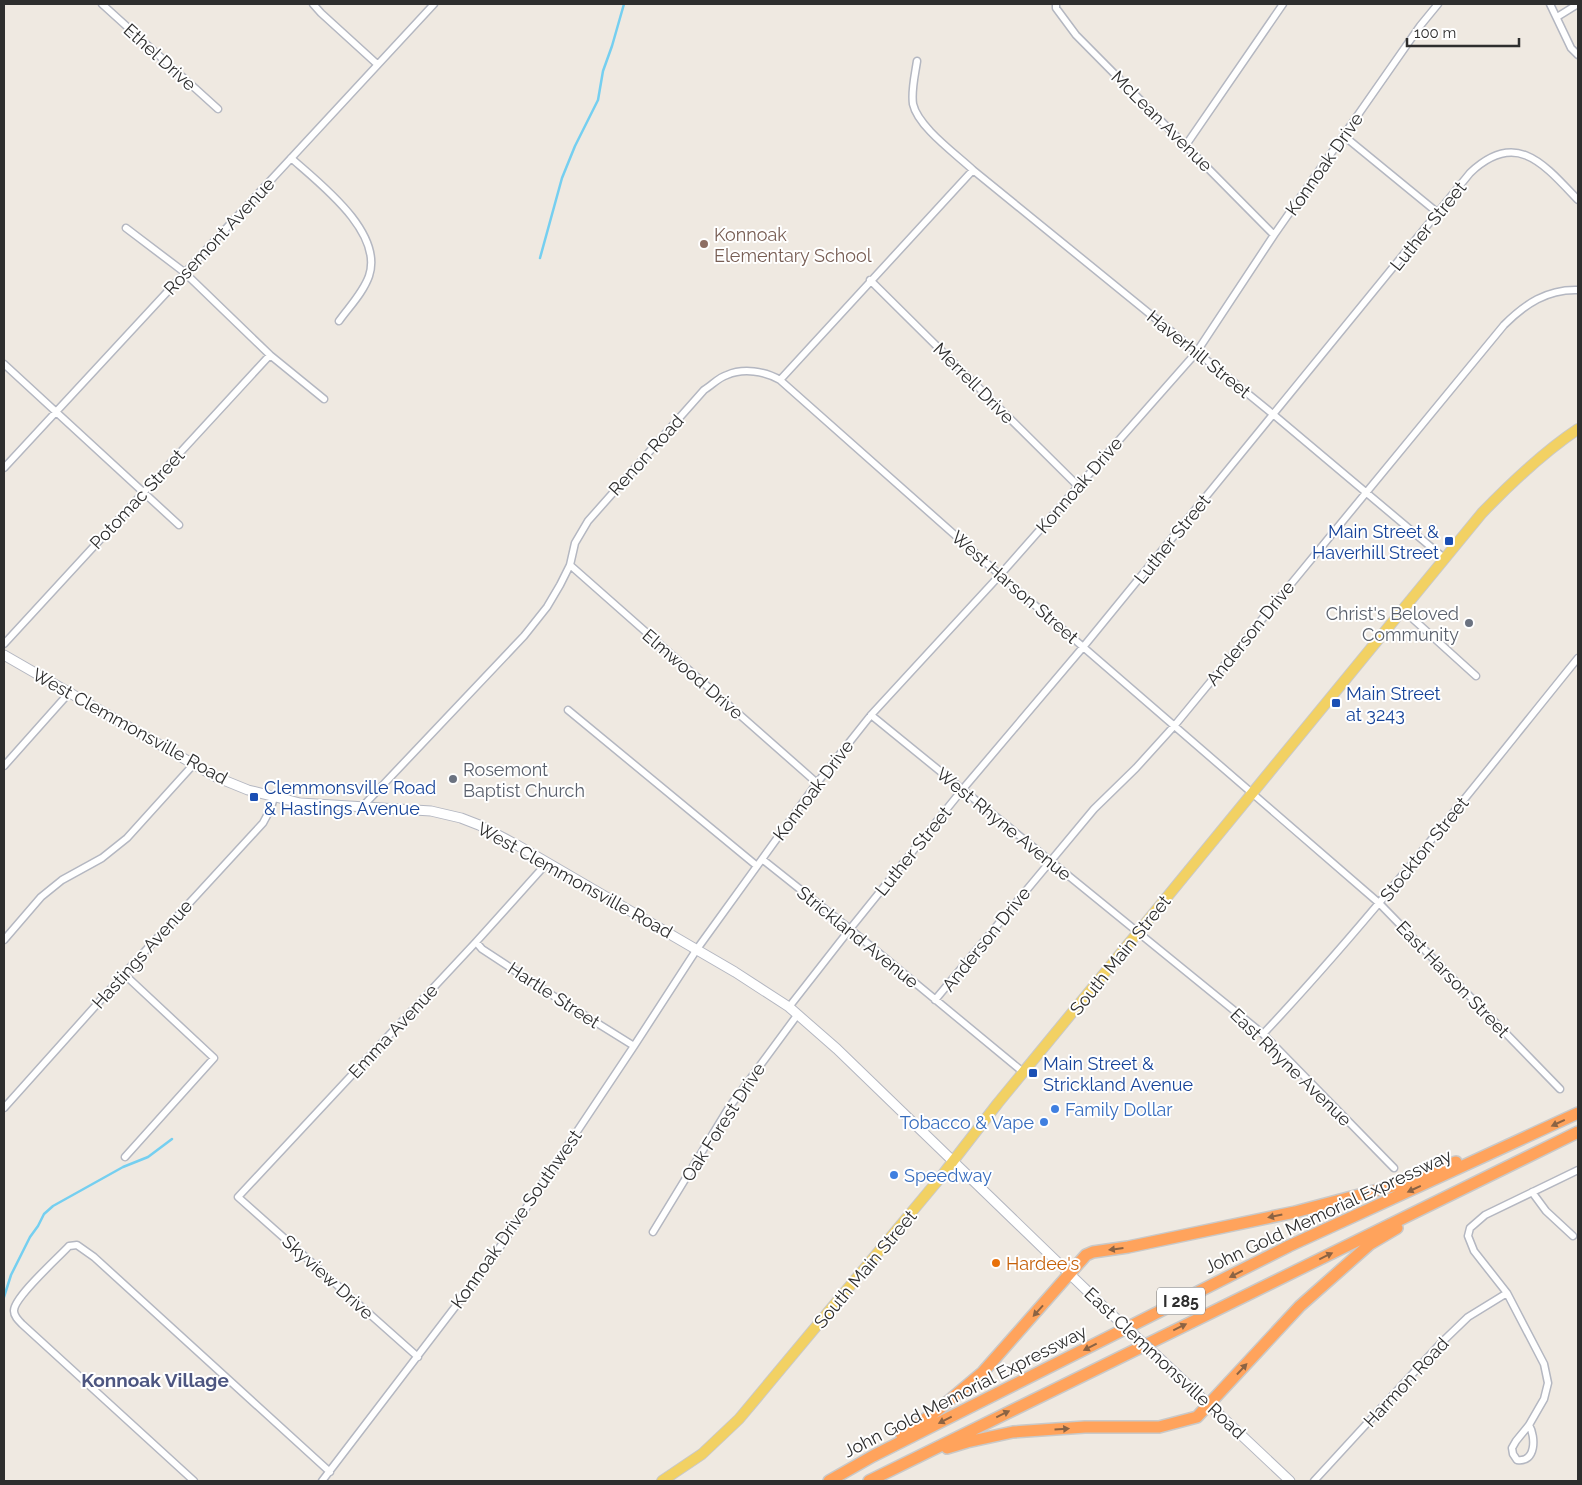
<svg xmlns="http://www.w3.org/2000/svg" width="1582" height="1485" viewBox="0 0 1582 1485" font-family="Raleway,sans-serif">
<style>
.lines{fill:none;stroke-linecap:round;stroke-linejoin:round}
.stream{stroke:#75cff0;stroke-width:2.5}
.street-casing{stroke:#b4b7c1;stroke-width:9}
.secondary-casing{stroke:#b4b7c1;stroke-width:11}
.primary-casing{stroke:#c9c9c9;stroke-width:12}
.highway-casing{stroke:#c9c9c9;stroke-width:14}
.street{stroke:#fff;stroke-width:6}
.secondary{stroke:#fff;stroke-width:9}
.primary{stroke:#f2d163;stroke-width:10}
.highway{stroke:#ffa35c;stroke-width:11}
.secondary-bridge-casing{stroke:#b4b7c1;stroke-width:11;stroke-linecap:butt}
.secondary-bridge{stroke:#fff;stroke-width:9}
.oneway{fill:#8c6343}
.education-dot{fill:#8d6e63;stroke:#fff;stroke-width:2}
.transit-dot{fill:#1a4fb4;stroke:#fff;stroke-width:2}
.worship-dot{fill:#6b7280;stroke:#fff;stroke-width:2}
.shop-dot{fill:#3f7fe0;stroke:#fff;stroke-width:2}
.food-dot{fill:#e8710a;stroke:#fff;stroke-width:2}
.labels{text-anchor:middle;dominant-baseline:central;stroke-width:4;stroke-linejoin:round;paint-order:stroke}
.shield{fill:#fff;stroke:#6d6d6d;stroke-width:1}
.shield-label{font-size:16px;font-weight:bold;fill:#2e2e2e}
.street-label{font-size:18px;fill:#2e2e2e;stroke:#fff}
.education-label{font-size:18px;fill:#785e54;stroke:#fff;text-anchor:start}
.transit-label{font-size:18px;fill:#164399;stroke:#fff;text-anchor:start}
.worship-label{font-size:18px;fill:#5b616d;stroke:#fff;text-anchor:end}
.shop-label{font-size:18px;fill:#366cbe;stroke:#fff;text-anchor:start}
.food-label{font-size:18px;fill:#c56008;stroke:#fff;text-anchor:start}
.neighbourhood-label{font-size:19px;font-weight:bold;fill:#4d5680;stroke:#fff}
</style>
<rect width="100%" height="100%" fill="#efe9e1"/>
<g class="lines">
<path class="stream" d="M540,258L562,178L575,146L598,100L603,71L612,46L624,4
M4,1297L11,1275L30,1237L38,1226L44,1214L53,1206L123,1167L148,1157L172,1139"/>
<g class="street-casing">
<path id="street" d="M102,4L218,109
M313,4L321,13L377,64
M1056,4V8L1076,35L1274,235
M1550,4L1571,48L1578,55
M1557,17L1578,4
M917,61C915,75 911,90 913,104C918,127 956,154 973,170L1274,415L1444,558
M1344,136L1438,213
M1186,145L1283,4
M291,158C319,183 384,232 369,276C363,293 349,307 339,321
M126,228L184,272L270,355L324,399
M870,280L1077,485
M4,364L179,525
M780,380L973,170
M4,468L434,4
M570,565L817,783
M1402,609L1476,676
M4,644L270,355
M568,710L757,866
M871,715L1263,1034L1394,1168
M4,766L69,693
M363,806L524,636L547,607L560,585L570,565L575,543L588,521L704,390C711,386 719,377 727,375C743,368 765,371 780,380L1000,575L1379,903L1560,1089
M762,859L850,929L1023,1072
M4,940L41,897L62,880L102,858L127,838L193,765
M476,942L482,949L552,995L634,1046
M124,974L214,1058L125,1157
M935,1000L1094,809L1136,768L1175,725L1504,325C1525,304 1547,289 1578,290
M789,1007L850,929L962,790L1084,646L1470,173C1516,129 1544,164 1578,200
M1263,1034C1375,915 1475,785 1578,658
M4,1108L124,974L263,823L271,808L274,797
M1532,1192L1546,1211L1573,1236
M653,1232L728,1109L798,1014
M418,1357L238,1197L476,942L547,863
M1529,1425C1536,1437 1536,1463 1517,1460L1513,1454L1512,1448L1516,1441L1529,1425L1544,1399L1548,1383L1544,1364L1507,1293L1474,1251L1468,1236L1470,1228L1485,1215L1578,1170
M194,1481L22,1324C18,1320 14,1316 14,1311C13,1298 58,1258 69,1246L77,1245L94,1257L330,1472
M322,1481L494,1256L634,1046L697,949L817,783L871,715L1000,575L1196,353L1274,235L1420,26L1438,4
M1314,1481L1440,1344L1468,1317L1507,1293"/>
</g>
<g class="secondary-casing">
<path id="secondary" d="M4,655L216,777L248,790L300,803L431,811L461,818L479,825L517,845L735,972L789,1007L837,1049L1108,1311
M1152,1351L1290,1481"/>
</g>
<g class="primary-casing">
<path id="primary" d="M662,1481L702,1454L739,1419L940,1178L998,1103L1482,513C1511,483 1542,453 1578,429"/>
</g>
<g class="highway-casing">
<path id="highway" d="M902,1436L939,1409L983,1372L1086,1255L1093,1252L1128,1247L1295,1212L1393,1186L1456,1162
M947,1448L967,1442L1013,1432L1085,1427H1159L1197,1417L1300,1306L1370,1244L1397,1228
M829,1481L873,1456L1289,1246L1578,1113
M869,1481L1578,1132"/>
</g>
<use href="#street" class="street"/>
<use href="#secondary" class="secondary"/>
<use href="#primary" class="primary"/>
<use href="#highway" class="highway"/>
<g class="secondary-bridge-casing">
<path id="secondary-bridge" d="M1108,1311L1152,1351"/>
</g>
<use href="#secondary-bridge" class="secondary-bridge"/>
</g>
<defs><path id="oneway-solid" d="M-6-.8H1V-3.2L6.5 0L1 3.2V.8H-6Z" transform="scale(1.25)"/></defs>
<g class="oneway">
<use href="#oneway-solid" transform="translate(1558 1123) rotate(155)"/>
<use href="#oneway-solid" transform="translate(1414 1189) rotate(155)"/>
<use href="#oneway-solid" transform="translate(1275 1216) rotate(168)"/>
<use href="#oneway-solid" transform="translate(1116 1249) rotate(173)"/>
<use href="#oneway-solid" transform="translate(1326 1256) rotate(-26)"/>
<use href="#oneway-solid" transform="translate(1236 1274) rotate(153)"/>
<use href="#oneway-solid" transform="translate(1038 1311) rotate(132)"/>
<use href="#oneway-solid" transform="translate(1180 1327) rotate(-26)"/>
<use href="#oneway-solid" transform="translate(1090 1347) rotate(153)"/>
<use href="#oneway-solid" transform="translate(1242 1369) rotate(-47)"/>
<use href="#oneway-solid" transform="translate(1003 1414) rotate(-26)"/>
<use href="#oneway-solid" transform="translate(945 1420) rotate(153)"/>
<use href="#oneway-solid" transform="translate(1062 1429) rotate(-4)"/>
</g>
<circle class="education-dot" cx="704" cy="244" r="5"/>
<g class="transit-dot">
<rect x="1444" y="536" width="10" height="10" rx="2.5"/>
<rect x="1331" y="698" width="10" height="10" rx="2.5"/>
<rect x="249" y="792" width="10" height="10" rx="2.5"/>
<rect x="1028" y="1068" width="10" height="10" rx="2.5"/>
</g>
<g class="worship-dot">
<circle cx="1469" cy="623" r="5"/>
<circle cx="453" cy="779" r="5"/>
</g>
<g class="shop-dot">
<circle cx="1055" cy="1109" r="5"/>
<circle cx="1044" cy="1122" r="5"/>
<circle cx="894" cy="1175" r="5"/>
</g>
<circle class="food-dot" cx="996" cy="1263" r="5"/>
<g class="labels">
<rect class="shield" x="1157" y="1287.5" width="48" height="27" rx="4"/>
<g class="shield-label">
<text x="1181" y="1301">I 285</text>
</g>
<g class="street-label">
<text transform="translate(160 57) rotate(42)">Ethel Drive</text>
<text transform="translate(1162 121) rotate(45)">McLean Avenue</text>
<text transform="translate(1324 164) rotate(-55)">Konnoak Drive</text>
<text transform="translate(1428 226) rotate(-51)">Luther Street</text>
<text transform="translate(219 236) rotate(-47)">Rosemont Avenue</text>
<text transform="translate(1199 354) rotate(39)">Haverhill Street</text>
<text transform="translate(974 383) rotate(45)">Merrell Drive</text>
<text transform="translate(646 455) rotate(-48)">Renon Road</text>
<text transform="translate(1079 485) rotate(-49)">Konnoak Drive</text>
<text transform="translate(137 499) rotate(-47)">Potomac Street</text>
<text transform="translate(1172 539) rotate(-51)">Luther Street</text>
<text transform="translate(1015 587) rotate(41)">West Harson Street</text>
<text transform="translate(1250 633) rotate(-51)">Anderson Drive</text>
<text transform="translate(693 674) rotate(41)">Elmwood Drive</text>
<text transform="translate(130 726) rotate(29)">West Clemmonsville Road</text>
<text transform="translate(813 790) rotate(-53)">Konnoak Drive</text>
<text transform="translate(1004 824) rotate(39)">West Rhyne Avenue</text>
<text transform="translate(1424 849) rotate(-51)">Stockton Street</text>
<text transform="translate(913 851) rotate(-51)">Luther Street</text>
<text transform="translate(575 880) rotate(29)">West Clemmonsville Road</text>
<text transform="translate(858 937) rotate(39)">Strickland Avenue</text>
<text transform="translate(986 939) rotate(-51)">Anderson Drive</text>
<text transform="translate(142 954) rotate(-48)">Hastings Avenue</text>
<text transform="translate(1120 955) rotate(-51)">South Main Street</text>
<text transform="translate(1453 979) rotate(46)">East Harson Street</text>
<text transform="translate(554 995) rotate(33)">Hartle Street</text>
<text transform="translate(393 1031) rotate(-47)">Emma Avenue</text>
<text transform="translate(1291 1067) rotate(44)">East Rhyne Avenue</text>
<text transform="translate(723 1122) rotate(-57)">Oak Forest Drive</text>
<text transform="translate(1328 1211) rotate(-25)">John Gold Memorial Expressway</text>
<text transform="translate(516 1219) rotate(-55)">Konnoak Drive Southwest</text>
<text transform="translate(865 1269) rotate(-50)">South Main Street</text>
<text transform="translate(328 1277) rotate(42)">Skyview Drive</text>
<text transform="translate(1165 1363) rotate(43)">East Clemmonsville Road</text>
<text transform="translate(1406 1382) rotate(-47)">Harmon Road</text>
<text transform="translate(965 1391) rotate(-27)">John Gold Memorial Expressway</text>
</g>
<g class="education-label">
<text x="714" y="234">Konnoak<tspan x="714" dy="21">Elementary School</tspan></text>
</g>
<g class="transit-label">
<text x="1439" y="531" text-anchor="end">Main Street &amp;<tspan x="1439" dy="21">Haverhill Street</tspan></text>
<text x="1346" y="693">Main Street<tspan x="1346" dy="21">at 3243</tspan></text>
<text x="264" y="787">Clemmonsville Road<tspan x="264" dy="21">&amp; Hastings Avenue</tspan></text>
<text x="1043" y="1063">Main Street &amp;<tspan x="1043" dy="21">Strickland Avenue</tspan></text>
</g>
<g class="worship-label">
<text x="1459" y="613">Christ's Beloved<tspan x="1459" dy="21">Community</tspan></text>
<text x="463" y="769" text-anchor="start">Rosemont<tspan x="463" dy="21">Baptist Church</tspan></text>
</g>
<g class="shop-label">
<text x="1065" y="1109">Family Dollar</text>
<text x="1034" y="1122" text-anchor="end">Tobacco &amp; Vape</text>
<text x="904" y="1175">Speedway</text>
</g>
<g class="food-label">
<text x="1006" y="1263">Hardee's</text>
</g>
<g class="neighbourhood-label">
<text x="155" y="1380">Konnoak Village</text>
</g>
</g>
<rect width="1582" height="1485" fill="none" stroke="#2e2e2e" stroke-width="10"/>
<path d="M1407 38v8h112v-8" fill="none" stroke="#2e2e2e" stroke-width="2.5"/>
<text x="1414" y="38" font-size="15" fill="#2e2e2e" stroke="#ffffff" stroke-width="4" paint-order="stroke">100 m</text>
</svg>
